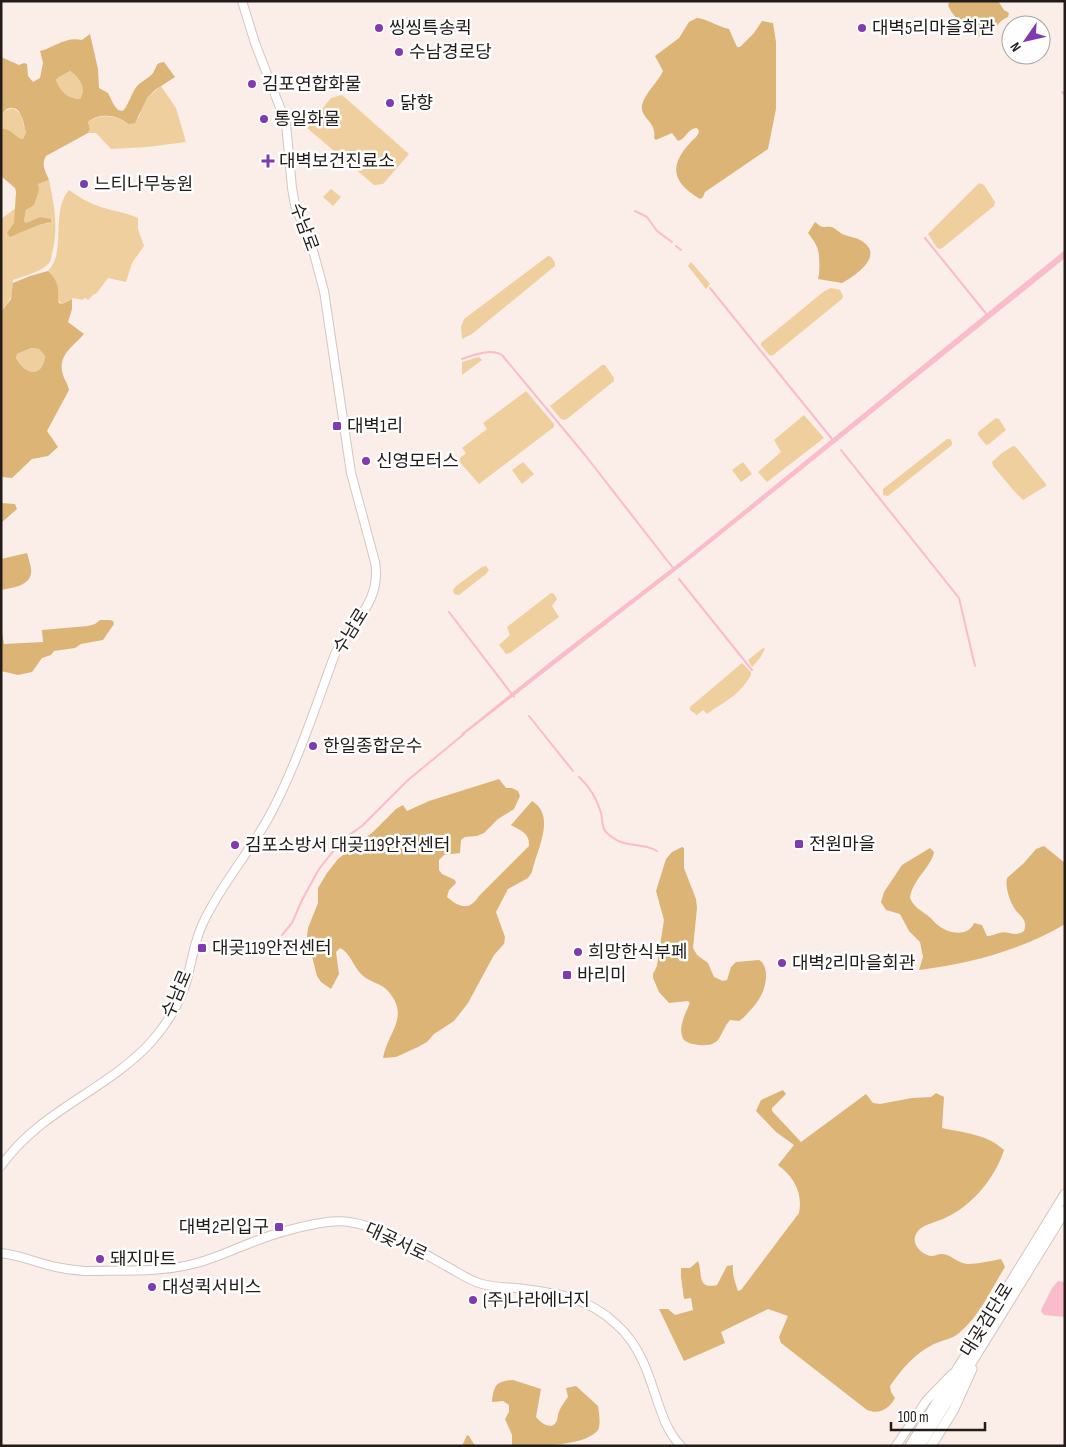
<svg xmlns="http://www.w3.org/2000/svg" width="1066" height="1447" viewBox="0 0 1066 1447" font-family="'Sofia Sans Condensed','Noto Sans KR',sans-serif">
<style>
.green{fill:#f0cf9e}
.forest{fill:#dcb476;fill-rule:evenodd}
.water{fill:#fabcca}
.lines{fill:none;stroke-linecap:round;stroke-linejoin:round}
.stream{stroke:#fabcca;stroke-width:2}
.minor-casing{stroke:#d4c6c1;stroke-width:10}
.major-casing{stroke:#d4c6c1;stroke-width:11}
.minor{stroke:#fff;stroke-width:8}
.major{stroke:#fff;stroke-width:9}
.poi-dot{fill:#7f3baf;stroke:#fefefe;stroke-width:2}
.labels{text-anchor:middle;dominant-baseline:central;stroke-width:5;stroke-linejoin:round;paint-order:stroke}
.poi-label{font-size:18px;fill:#221d1b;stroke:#fefefe;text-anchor:start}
.street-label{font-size:18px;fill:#221d1b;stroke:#fefefe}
</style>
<rect width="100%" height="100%" fill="#fbede8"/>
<path class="green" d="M70,71C79,77 87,88 80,99C68,99 60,91 56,80L59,77Z
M161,86L176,108L186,142L147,147L111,149L96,133H88L90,129L88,122C100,113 117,115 128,124L139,117L143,103L147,98Z
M342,95L409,154L383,184L374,185L307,128L331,98Z
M13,108L21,114L26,133L23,139C13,137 12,130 1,129V116L4,111Z
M49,180C54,204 59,228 52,253C51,257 51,262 48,264C43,271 21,277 13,280C15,294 9,301 1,312V219L16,208L15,235L39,225L49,223L40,217L26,223L24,221C24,212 34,194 38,184Z
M979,183L984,185L995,202L994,206L941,249L937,248L928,234Z
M331,189L341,197L333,206L323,197Z
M69,190C79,197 87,202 98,206C112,211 125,212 138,218V229L144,246L132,263L126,282L108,278L96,294H94L88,300L85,298L82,300L73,298L62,304L58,300C58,291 56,278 48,271C67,252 50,212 69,190Z
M548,256C551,256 556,262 555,266L472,334L462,339L461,327L464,319Z
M691,262L710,284L706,289L688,266Z
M831,288L840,290L843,296L842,299L772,356L769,355L761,345V343L823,292Z
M31,348L39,349L45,356C42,379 25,375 16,358L17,354Z
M479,357L482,360L462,375V362Z
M602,365H605L614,378V381L567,419L564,420L561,419L550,406Z
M526,391L554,424V427L479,484L458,460L466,453L462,448L487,429L483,423Z
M804,415L824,438L767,482L758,472L781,452L774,440Z
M996,418L999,419L1006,430L989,444L986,445L978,435V432Z
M947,439H950L952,442V445L888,496L883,495V489Z
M1013,446L1016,447L1046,484V486L1023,500L1014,491L993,466L992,462L1002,453Z
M523,462L534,474L522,484L512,470Z
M743,462L752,474L741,482L732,470Z
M486,566L489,570L486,574L459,595L454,594L453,590L456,586L482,567Z
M551,593L554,594L557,599L552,606L559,617L510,653L506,654L499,645L510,635L507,627Z
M763,648L765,649L760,658L752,667L748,660Z
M742,663L751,672V675C739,696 725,701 707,714L703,710L697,715L690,710V707Z"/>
<path class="forest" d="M951,1H998L1004,10L1009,13L1008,17C997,21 995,32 987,35C973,41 962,28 956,18C953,13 949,10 948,4Z
M697,18C705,18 719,27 729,29L737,47H740L754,33L762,21L773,23L776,42V109L768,149L705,192L703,197L700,199C673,183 668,167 690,143C694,138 698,137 699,131L697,128C688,128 686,139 678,141L672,133L656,140L654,138C657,121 640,119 642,105C645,93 658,82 663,71L655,56L679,38L689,22Z
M90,34L98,69L99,88L108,93L114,105L118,110L123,111C129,104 131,94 137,86C142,81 149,78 153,73C157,67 155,63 164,62L175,77L155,90L147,98L135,123L128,124C118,115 100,112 88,122L90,129L88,133L46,156C41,165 45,170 49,180L38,184L39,190L34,205L26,210L24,221L26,223L40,217L51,219V222L39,225L10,237L7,233L14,223L16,192L15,188L1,176V129C11,127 14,138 23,139L26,133C24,125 22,106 10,108C5,109 3,112 1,116V57L19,65L24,63L27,64L28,76L33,82L40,78L43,63L40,51C55,47 66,36 82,40ZM70,71C79,77 87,88 80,99C68,99 60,91 56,80L59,77Z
M815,222L820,226C824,228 827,226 831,227C836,228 840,234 845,235C850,237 855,237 860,240C886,254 857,275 842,283L818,279C820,272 820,254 817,247C815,242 811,237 808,233Z
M48,271C53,275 58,283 58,290C59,296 57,297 59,303L62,304L72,299V309L68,322L84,334C73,347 57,355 63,375C65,381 68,384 69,390L47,431L58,447L48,456L32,459L12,478L1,477V312L11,299L13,283L30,276ZM31,348L39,349L45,356C42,379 25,375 16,358L17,354Z
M1,503L15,504L17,509L1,523Z
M27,553C28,558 32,567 31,573C30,586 11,588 1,590V559Z
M100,620H110L113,621L114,624L103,640L81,644L75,648L54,651L51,655L42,658L32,672L18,675L1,671V627L4,644L43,642L42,630L88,626L95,624Z
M499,779L506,788H512L518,791L520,796L514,809L498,819L484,833L477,836L465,837L461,840L460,853L444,855L439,860V870L442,874L455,880L456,883L449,890L447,897C460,908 469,911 479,896L529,846C530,833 521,831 511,825L532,801C557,816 536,851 532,872L528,878L508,889L496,912L505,937L504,944L494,955L468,1003L454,1021L434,1034L427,1042L418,1047L396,1057L383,1058C387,1033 411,1017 388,991C381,983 369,982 362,975C353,967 351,953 340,948L336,952L339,974L331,989L321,982L317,976L307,937L308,928L318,903V888L327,873L338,859L373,832L396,809L403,805L407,811L429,801Z
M1044,846L1065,863V924C1022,950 969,964 919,970L923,957L920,942L909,931L900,914L886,910L881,902L884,892L902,865L930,848L934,852C932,866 912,880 910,898C913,906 920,910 927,915C931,918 935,923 939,926C950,934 968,937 974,923L982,925L987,936C992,936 994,934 999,933C1009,930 1013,938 1024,931C1029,919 1018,916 1013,906C1009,899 1005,886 1007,878L1024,863L1036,849Z
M682,847L684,848V868L696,899L697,908L693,948L697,955L708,963L714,977L723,981L727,980L731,967L736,962L759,960C764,963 765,967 766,973C767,993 755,1006 742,1019L739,1021L730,1020C718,1034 723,1047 699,1045C693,1044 689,1044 684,1040C677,1029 685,1014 690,1003L688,1001L669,1003L659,992L653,978V974L657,966L664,920L656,891L666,859L672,852Z
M783,1090L786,1094L772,1108V1111L801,1142L866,1094L873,1103L880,1104L912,1098L931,1097L936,1093L944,1097L942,1128C964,1133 987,1134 1004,1150C995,1178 972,1206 945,1218C937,1222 924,1224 918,1231C909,1242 920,1254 931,1256C935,1256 938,1254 942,1254C951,1254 957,1263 967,1264C978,1264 990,1261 1001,1259L1005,1267C991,1289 980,1316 959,1333C953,1339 942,1340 934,1344C915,1353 902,1369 890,1386L891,1392L895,1398C889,1409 879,1415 867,1410L781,1343L779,1337L788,1316L768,1309L721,1332L725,1343L684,1361L659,1309H668L675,1315L693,1310L691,1298L684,1299L681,1277V1268H690L698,1261C703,1273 696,1290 717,1285L727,1266L733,1265C732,1274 735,1282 738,1291L741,1290L799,1213C803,1193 794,1177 778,1165L794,1145L776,1132L756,1111L761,1100Z
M513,1380L541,1389L536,1417C540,1422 551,1431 556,1422C557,1422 558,1415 558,1414C560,1408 564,1402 568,1397L566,1388L576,1386L598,1406C599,1413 601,1424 598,1430C585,1447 534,1446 512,1446V1435L505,1419L509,1412V1405L503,1401L492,1402C494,1386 495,1381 513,1380Z
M467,1435L469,1436L475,1446H462Z"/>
<path class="water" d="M1065,250V258L693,557L475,726L463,735L461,734L559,655L684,559Z
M1058,1281L1065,1282V1317L1044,1315L1041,1311L1042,1308L1052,1288Z"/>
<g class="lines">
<path class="stream" d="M1062,92L1065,95
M635,211L647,217L657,231L672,242
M925,238L988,316
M676,246L681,250
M710,288L832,439
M462,359C474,355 490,348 502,355L585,455L673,568
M841,450L959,598L975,666
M679,579L752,670
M449,612L514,697
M529,716L573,771
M579,777C590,787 597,799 601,813C603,820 601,827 606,832C625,851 639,840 657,851
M282,935L292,923L302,900L319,869L342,840L362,826L408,780L464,734"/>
<g class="minor-casing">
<path id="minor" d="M1,1166C41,1109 107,1091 152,1041C166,1025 179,1004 186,983C192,962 194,940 204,921C222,883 250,852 270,815C297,764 315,708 335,654C352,622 382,602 375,562L351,473L324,291L314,254L295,205L292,188L286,123L255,43L242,1
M1,1253C20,1255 37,1263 56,1267C65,1269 74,1270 84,1271C121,1270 160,1273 197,1263C216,1258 234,1249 253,1242C273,1234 294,1228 315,1224C326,1222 337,1220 349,1222C384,1227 417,1250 448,1267C459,1273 470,1281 482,1284C493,1287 504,1287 516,1288C555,1293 586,1296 616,1324C639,1344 648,1372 657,1400C663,1417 668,1433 681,1446
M896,1446L926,1401L952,1374"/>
</g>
<g class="major-casing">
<path id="major" d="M910,1446L1065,1194
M920,1446L1065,1211
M931,1446L954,1409L972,1369"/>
</g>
<use href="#minor" class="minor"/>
<use href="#major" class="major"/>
</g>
<g class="poi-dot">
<circle cx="379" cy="28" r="5"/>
<circle cx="862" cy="28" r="5"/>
<circle cx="399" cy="52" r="5"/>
<circle cx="252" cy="84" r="5"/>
<circle cx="390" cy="103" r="5"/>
<circle cx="264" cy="119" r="5"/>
<path d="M265.5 153.5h5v5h5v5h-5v5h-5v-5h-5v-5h5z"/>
<circle cx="84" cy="184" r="5"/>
<rect x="332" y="421" width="10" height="10" rx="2.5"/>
<circle cx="366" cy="461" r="5"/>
<circle cx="313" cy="746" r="5"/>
<rect x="794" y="839" width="10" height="10" rx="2.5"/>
<circle cx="235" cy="845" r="5"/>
<rect x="197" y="943" width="10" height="10" rx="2.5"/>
<circle cx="578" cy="952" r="5"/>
<circle cx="782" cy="963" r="5"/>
<rect x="562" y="970" width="10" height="10" rx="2.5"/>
<rect x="274" y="1222" width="10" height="10" rx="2.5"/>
<circle cx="100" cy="1259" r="5"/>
<circle cx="152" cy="1287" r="5"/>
<circle cx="473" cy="1300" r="5"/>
</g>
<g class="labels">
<g class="poi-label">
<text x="389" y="28">씽씽특송퀵</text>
<text x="872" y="28">대벽5리마을회관</text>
<text x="409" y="52">수남경로당</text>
<text x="262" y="84">김포연합화물</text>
<text x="400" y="103">닭향</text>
<text x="274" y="119">통일화물</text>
<text x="279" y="161">대벽보건진료소</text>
<text x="94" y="184">느티나무농원</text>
<text x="347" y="426">대벽1리</text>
<text x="376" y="461">신영모터스</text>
<text x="323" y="746">한일종합운수</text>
<text x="809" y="844">전원마을</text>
<text x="245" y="845">김포소방서 대곶119안전센터</text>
<text x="212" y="948">대곶119안전센터</text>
<text x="588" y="952">희망한식부페</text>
<text x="792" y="963">대벽2리마을회관</text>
<text x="577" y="975">바리미</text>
<text x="269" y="1227" text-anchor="end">대벽2리입구</text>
<text x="110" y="1259">돼지마트</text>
<text x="162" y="1287">대성퀵서비스</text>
<text x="483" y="1300">(주)나라에너지</text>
</g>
<g class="street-label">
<text transform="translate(304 227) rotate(70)">수남로</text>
<text transform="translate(351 631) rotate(-58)">수남로</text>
<text transform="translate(177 994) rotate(-67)">수남로</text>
<text transform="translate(396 1242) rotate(25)">대곶서로</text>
<text transform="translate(987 1320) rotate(-58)">대곶검단로</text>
</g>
</g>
<rect width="1066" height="1447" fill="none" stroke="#221d1b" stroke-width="5"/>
<g transform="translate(1026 40) rotate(236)"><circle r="24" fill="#fefefe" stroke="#a6a4a3"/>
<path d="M0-4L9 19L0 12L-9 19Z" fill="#7f3baf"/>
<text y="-8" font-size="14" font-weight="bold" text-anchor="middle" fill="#221d1b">N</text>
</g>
<path d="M891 1422v8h94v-8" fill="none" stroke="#221d1b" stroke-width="2.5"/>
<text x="898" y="1422" font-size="15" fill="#221d1b" stroke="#fefefe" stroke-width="4" paint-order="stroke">100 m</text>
</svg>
